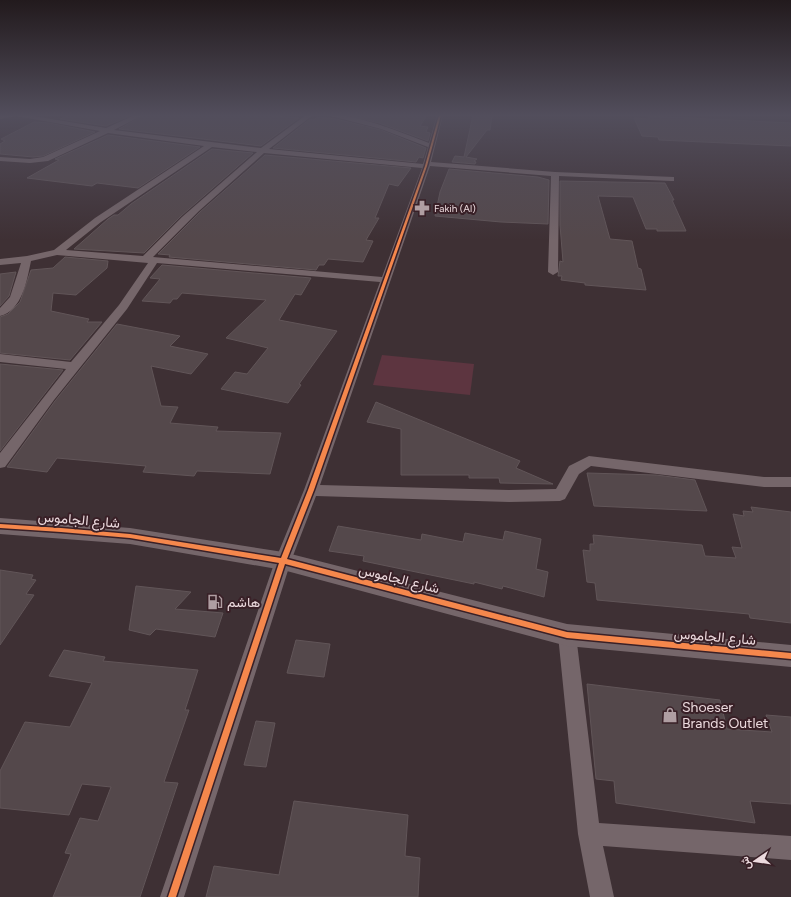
<svg xmlns="http://www.w3.org/2000/svg" width="791" height="897" viewBox="0 0 791 897" font-family="Figtree,Vazirmatn,sans-serif">
<style>
.green{fill:#5d3540}
.building{fill:#54484b;stroke:#615558}
.lines{fill:none;stroke-linecap:round;stroke-linejoin:round}
.minor{fill:#75666a;fill-rule:evenodd}
.tertiary{fill:#75666a;fill-rule:evenodd}
.cycleway-casing{stroke:#392027;stroke-width:3}
.cycleway{fill:#f5874c;fill-rule:evenodd}
.labels{text-anchor:middle;dominant-baseline:central;stroke-width:4;stroke-linejoin:round;paint-order:stroke}
.far-poi-label{font-size:10px;fill:#ecdade;stroke:#392027;text-anchor:start}
.near-street-label{font-size:14px;fill:#ecdade;stroke:#392027}
.near-poi-label{font-size:14px;fill:#ecdade;stroke:#392027;text-anchor:start}
</style>
<rect width="100%" height="100%" fill="#3e3034"/>
<path class="green" d="M382,355L474,364L470,395L373,385Z"/>
<path class="building" d="M69,115H132L106,126L60,119Z
M144,115H262L299,118L261,146L119,129Z
M346,115H427L420,126L428,127L426,132L430,133L428,141L379,123Z
M473,115H492L490,130H487L466,157L477,159L474,161L476,162L475,164L452,162L455,156L464,157Z
M648,116L791,123V146L659,140L658,137L642,136L634,118L649,119Z
M317,117L336,119L381,130L426,148L423,158L419,157L416,162L273,148L310,119L314,120Z
M34,122L49,123L95,132L43,156L33,157L0,154V144L5,141L1,139Z
M108,135L200,147L138,188L97,183L92,186L27,178L59,160L55,159Z
M212,149L253,153L181,216L144,253L74,249L108,219L114,215H118L131,204Z
M265,155L411,168L398,186L389,184L375,218H379L366,240L373,241L363,262L328,259L324,265H319L316,270L169,257L170,255L158,254L200,212Z
M449,169L538,177L549,180L548,224L501,222L435,216L440,192Z
M560,181L665,183L674,200H672L686,231H657V229H646L633,197L598,196L610,239L632,241L638,268L641,269L646,290L585,285V283L561,280L562,276H558L560,261L563,262L560,225Z
M65,257L108,261L107,268L76,295L53,293L51,311L89,319L87,322H102L70,360L0,353V317L8,314L20,302L31,270L53,268Z
M162,265L311,278L301,295L295,294L279,320L337,331L299,384L301,385L288,403L221,389L235,372L247,374L268,348L226,338L266,300L182,293L177,299H173L170,303L142,301L160,279L150,278Z
M16,272L9,296L0,306V274Z
M117,324L180,336L170,346L208,354L191,374L151,366L161,406L178,407L170,423L218,427L216,431L281,433L270,474L197,471L194,476L143,472L146,466L57,458L47,472L7,467L55,401Z
M0,364L63,370L0,451Z
M376,402L520,461L516,468L553,484L500,483L499,478H469V475H401V429L367,422Z
M587,473L656,475L695,480L707,511L594,506Z
M751,507L791,512V623L750,618L749,614L597,600L595,583L587,582L583,550L590,551V544H594L593,535L702,545L705,556L736,558L732,547L742,548L733,514L744,516L743,511L753,512Z
M338,526L421,540L422,534L463,542L465,533L503,540L505,531L541,539L536,569L548,572L544,597L503,586L502,589L474,582V584L363,561L364,556L329,551Z
M0,570L33,575L31,579L36,580L26,594L34,595L0,645Z
M136,586L191,592L175,609L223,613L215,637L156,629L150,635L129,630Z
M296,640L330,644L324,677L287,673Z
M64,650L105,657L103,661L198,670L185,710H189L164,782L178,783L140,897H53L71,854L65,853L80,818L98,821L111,787L82,784L69,815L0,808V771L25,722L70,727L92,683L49,676Z
M587,684L720,700L727,729L772,732L766,715L791,717V804L750,801L755,823L616,803L614,781L596,779Z
M256,721L275,723L266,767L244,765Z
M294,801L408,815L405,856L420,858L418,897H206L214,866L279,875Z"/>
<g class="lines">
<path class="minor" d="M0,115H27L106,128L135,115H143L114,130L261,148L306,115H313L269,149L423,164L428,147L381,129L327,115C355,113 402,133 429,143L437,115H443L431,162L555,172L674,177V181H671L559,176L558,272L553,275L548,272L551,176L430,166L320,485L509,490L556,489L569,466L589,456L764,477H791V487H764L591,466L579,474L565,499L560,501L509,502L316,496L291,561L184,897H160L275,561L304,490L380,282L157,263L127,309L54,400L5,467L0,468V453L66,369L0,362V354L71,362L119,305L148,263L57,255L31,261C27,280 22,311 0,316V308L10,297L21,263L0,265V259L27,256L54,250L95,218L204,146L108,133L48,161L30,163L0,161V157L30,159L43,157L100,131L16,116L0,119ZM212,147L257,152L182,217L143,256L66,250L101,222ZM264,153L422,168L382,277L153,257L199,211Z
M567,627L573,629L576,635L599,823L791,836V860L603,846L614,897H590L578,834L558,635L561,629Z"/>
<path class="tertiary" d="M0,518L130,528L283,552L567,624L791,645V667L567,646L283,570L130,544L0,534Z"/>
<g class="cycleway-casing">
<path id="cycleway" d="M439,115H441L427,166L314,490L287,559L567,632L791,653V659L567,638L285,564L176,897H168L279,563L130,538L61,532L0,528V524L61,528L130,534L281,558L308,490L425,166Z"/>
</g>
<use href="#cycleway" class="cycleway"/>
</g>
<linearGradient id="sky" x2="0" y2="1"><stop stop-color="#221a1d"/><stop offset="0.48" stop-color="#524e5c"/><stop offset="1" stop-color="#524e5c" stop-opacity="0"/></linearGradient>
<rect width="791" height="240" fill="url(#sky)"/>
<defs>
<g id="pharmacy-bare" transform="scale(1.2)"><path d="M-2-6h4v4h4v4h-4v4h-4v-4h-4v-4h4Z" fill="#af9ea2" stroke="#392027" stroke-width="2.5" paint-order="stroke"/></g>
<g id="fuel-bare" transform="scale(1.2)"><path d="M-5.5-6h7V0h2V4h1.3V-2.5L3-4.5l.8-.8L6-3V5H2.5V1h-1V6h-7ZM-4.2-4.7v3.2H.2V-4.7Z" fill="#af9ea2" stroke="#392027" stroke-width="2.5" paint-order="stroke"/></g>
<g id="shop-bare" transform="scale(1.2)"><path d="M-5-2.5h2.3a2.7 3.5 0 0 1 5.4 0H5L5.5 6h-11ZM-1.5-2.5h3a1.5 2.3 0 0 0-3 0Z" fill="#af9ea2" stroke="#392027" stroke-width="2.5" paint-order="stroke"/></g>
</defs>
<g fill-rule="evenodd">
<use href="#pharmacy-bare" x="422" y="208"/>
<use href="#fuel-bare" x="215" y="602"/>
<use href="#shop-bare" x="670" y="715"/>
</g>
<g class="labels">
<g class="far-poi-label">
<text x="434" y="208">Fakih (Al)</text>
</g>
<g class="near-street-label">
<text transform="translate(79 520) rotate(5)">شارع الجاموس</text>
<text transform="translate(399 579) rotate(14)">شارع الجاموس</text>
<text transform="translate(715 637) rotate(5)">شارع الجاموس</text>
</g>
<g class="near-poi-label">
<text x="227" y="602">هاشم</text>
<text x="682" y="707">Shoeser<tspan x="682" dy="16">Brands Outlet</tspan></text>
</g>
</g>
<g transform="translate(755 861) rotate(257)" stroke="#392027" stroke-width="3" paint-order="stroke">
<path d="M0-3L7 15L0 10L-7 15Z" fill="#ecdade"/>
<text y="-6" font-size="11" font-weight="bold" text-anchor="middle" fill="#ecdade">ش</text>
</g>
</svg>
